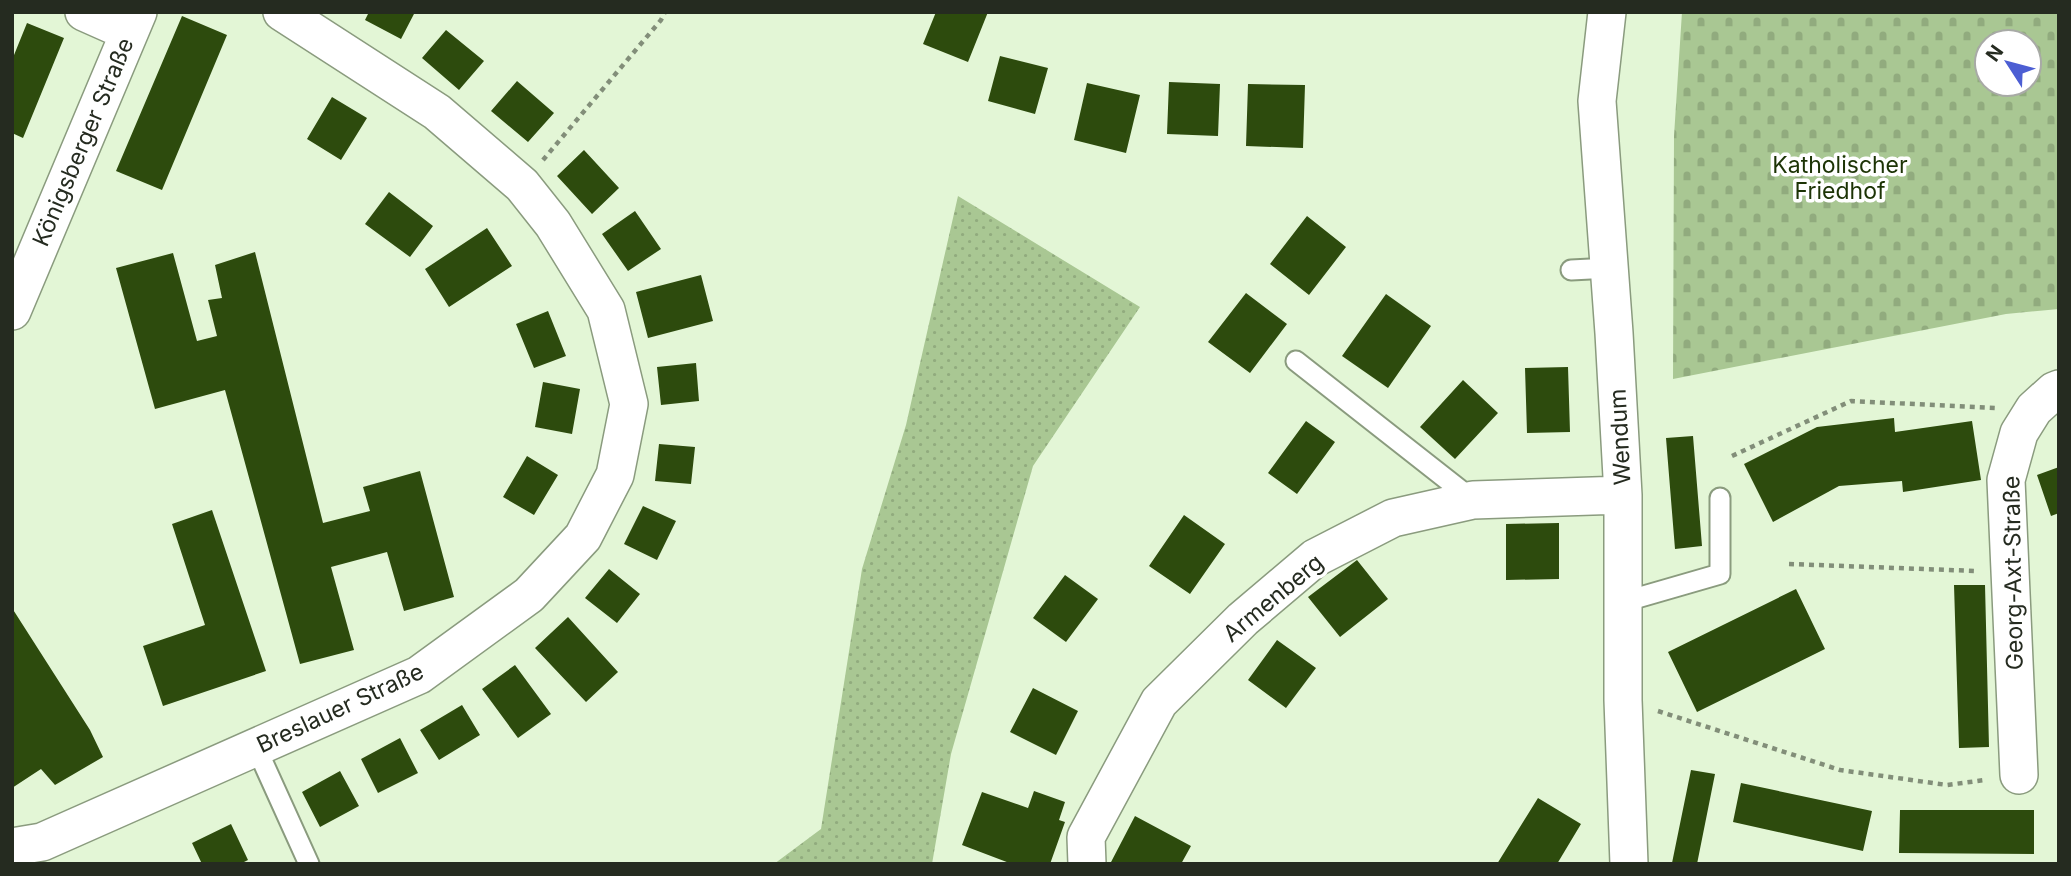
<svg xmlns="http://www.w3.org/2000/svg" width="2071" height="876" viewBox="0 0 2071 876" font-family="Inter,sans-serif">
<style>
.grass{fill:url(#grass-dots)}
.cemetery{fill:url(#cemetery-stones);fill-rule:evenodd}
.building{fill:#2d4b0d}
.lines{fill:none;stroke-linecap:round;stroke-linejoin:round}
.lane-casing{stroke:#8a9b7e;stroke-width:23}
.street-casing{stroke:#8a9b7e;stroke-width:40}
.path{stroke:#828e79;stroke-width:4.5;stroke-dasharray:5 5;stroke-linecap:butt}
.lane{stroke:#fff;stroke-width:19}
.street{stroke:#fff;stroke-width:37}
.labels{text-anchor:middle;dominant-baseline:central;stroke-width:7;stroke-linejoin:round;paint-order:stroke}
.street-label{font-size:23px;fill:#252b20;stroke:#fff}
.park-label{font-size:23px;fill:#1c3305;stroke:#fff}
</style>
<defs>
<pattern id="grass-dots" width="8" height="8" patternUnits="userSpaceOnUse" patternTransform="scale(1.75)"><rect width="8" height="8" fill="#a9c793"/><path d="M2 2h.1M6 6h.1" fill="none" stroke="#91ab7e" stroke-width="1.8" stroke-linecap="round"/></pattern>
<pattern id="cemetery-stones" width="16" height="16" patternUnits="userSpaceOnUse" patternTransform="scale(1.75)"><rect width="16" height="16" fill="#a9c793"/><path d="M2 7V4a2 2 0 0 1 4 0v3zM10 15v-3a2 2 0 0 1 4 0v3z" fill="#91ab7e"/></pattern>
</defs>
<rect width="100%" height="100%" fill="#e3f6d6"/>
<path class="grass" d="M958,196L1140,307L1033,466L951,754L932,864H774L821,829L862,569L906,425Z"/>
<path class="cemetery" d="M1682,12H2059V309L2006,314L1673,379L1674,136ZM1987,42H2029V84H1987Z"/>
<path class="building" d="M369,12H415L401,39L365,20Z
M936,12H988L968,62L923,44Z
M182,16L227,35L162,190L116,171Z
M27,23L64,38L23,138L12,133V60Z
M446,30L484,61L459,90L422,58Z
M1000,56L1048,68L1035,114L988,101Z
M517,81L554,113L528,142L491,111Z
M1169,82L1220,84L1218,136L1167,134Z
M1087,83L1140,95L1126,153L1074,140Z
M1248,84L1305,85L1303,148L1246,146Z
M332,97L367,118L341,160L307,139Z
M584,150L619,188L592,214L557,176Z
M389,192L433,226L410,257L365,224Z
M635,211L661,249L628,271L602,234Z
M1307,216L1346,247L1309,295L1270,264Z
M487,228L512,266L449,307L425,269Z
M255,252L323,523L370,511L363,487L420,471L454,597L404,611L387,552L331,567L354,650L300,664L225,390L155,409L116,268L173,253L197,341L217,336L208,300L222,298L215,265Z
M701,275L713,321L648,338L636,292Z
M1246,293L1287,324L1250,373L1208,342Z
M1386,294L1431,326L1388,388L1342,356Z
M548,311L566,356L534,368L516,324Z
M696,363L699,401L661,405L657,367Z
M1568,367L1570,432L1527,433L1525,368Z
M1463,380L1498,413L1455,459L1420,427Z
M543,382L580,389L572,434L535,427Z
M1894,418L1895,432L1972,421L1981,480L1903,492L1902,481L1839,486L1773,522L1744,464L1817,427Z
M1306,421L1335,442L1297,494L1268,473Z
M1693,436L1702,546L1675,549L1666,438Z
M659,444L695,447L691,484L655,481Z
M527,456L558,475L534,515L503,497Z
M2059,467V513L2051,516L2037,475Z
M643,506L676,521L657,560L624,544Z
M212,510L266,671L163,706L143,646L205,625L172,524Z
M1184,515L1225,544L1190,594L1149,566Z
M1559,523V579L1506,580V524Z
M1357,560L1388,599L1340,637L1308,597Z
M609,569L640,594L617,623L585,598Z
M1065,575L1098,599L1066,642L1033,618Z
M1954,585H1985L1989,747L1959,748Z
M1796,589L1825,649L1697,712L1668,652Z
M12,608L90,730L103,757L55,785L41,769L12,788Z
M568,617L618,672L586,702L535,648Z
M1277,640L1316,668L1286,708L1248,680Z
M515,665L551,714L518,738L482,689Z
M1033,688L1078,711L1056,755L1010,732Z
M462,705L480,735L439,760L420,730Z
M400,738L418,773L378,793L361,759Z
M1691,770L1715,774L1697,864H1678L1672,863Z
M340,771L359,806L320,827L302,792Z
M1741,783L1872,811L1863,851L1733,822Z
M1034,791L1065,802L1059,820L1065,822L1050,864H1012L962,845L982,792L1028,808Z
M1538,798L1581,824L1557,864H1497Z
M1900,810H2034V854L1899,853Z
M1135,816L1191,846L1181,864H1110Z
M231,824L248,860L240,864H202L192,843Z"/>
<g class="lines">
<g class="lane-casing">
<path id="lane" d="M1571,270L1610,268
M1296,361L1473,500
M1623,602L1720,574V498
M256,747L309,864"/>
</g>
<g class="street-casing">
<path id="street" d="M84,12L129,32
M1607,12L1597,101L1614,333L1623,495V700L1629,864
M12,311L138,12
M2019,775L2006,480L2019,433L2034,409L2054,391L2059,389
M12,847L42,842L419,675L529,595L583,537L615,475L629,404L606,310L553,224L522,185L437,112L282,12
M1087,864L1086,837L1159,702L1243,619L1315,558L1393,518L1473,500L1623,495"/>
</g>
<path class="path" d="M543,160L661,20L665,12
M1732,456L1851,401L1995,408
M1789,564L1977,571
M1658,711L1840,770L1947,785L1985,780"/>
<use href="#lane" class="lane"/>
<use href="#street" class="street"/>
</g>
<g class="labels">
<g class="street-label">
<text transform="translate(83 142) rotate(-67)">Königsberger Straße</text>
<text transform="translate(1620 437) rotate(-93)">Wendum</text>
<text transform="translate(2013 573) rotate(-91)">Georg-Axt-Straße</text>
<text transform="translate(1273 598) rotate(-40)">Armenberg</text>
<text transform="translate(340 708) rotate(-25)">Breslauer Straße</text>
</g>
<g class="park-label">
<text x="1840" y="165">Katholischer<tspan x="1840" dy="26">Friedhof</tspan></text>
</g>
</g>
<rect width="2071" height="876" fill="none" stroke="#252b20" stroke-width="28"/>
<g transform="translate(2008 63) rotate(306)"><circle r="33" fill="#ffffff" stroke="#a8aaa6" stroke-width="2"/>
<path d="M0-5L12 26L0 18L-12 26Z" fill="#4c5ed3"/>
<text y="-10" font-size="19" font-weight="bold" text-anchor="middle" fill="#252b20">N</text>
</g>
</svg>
